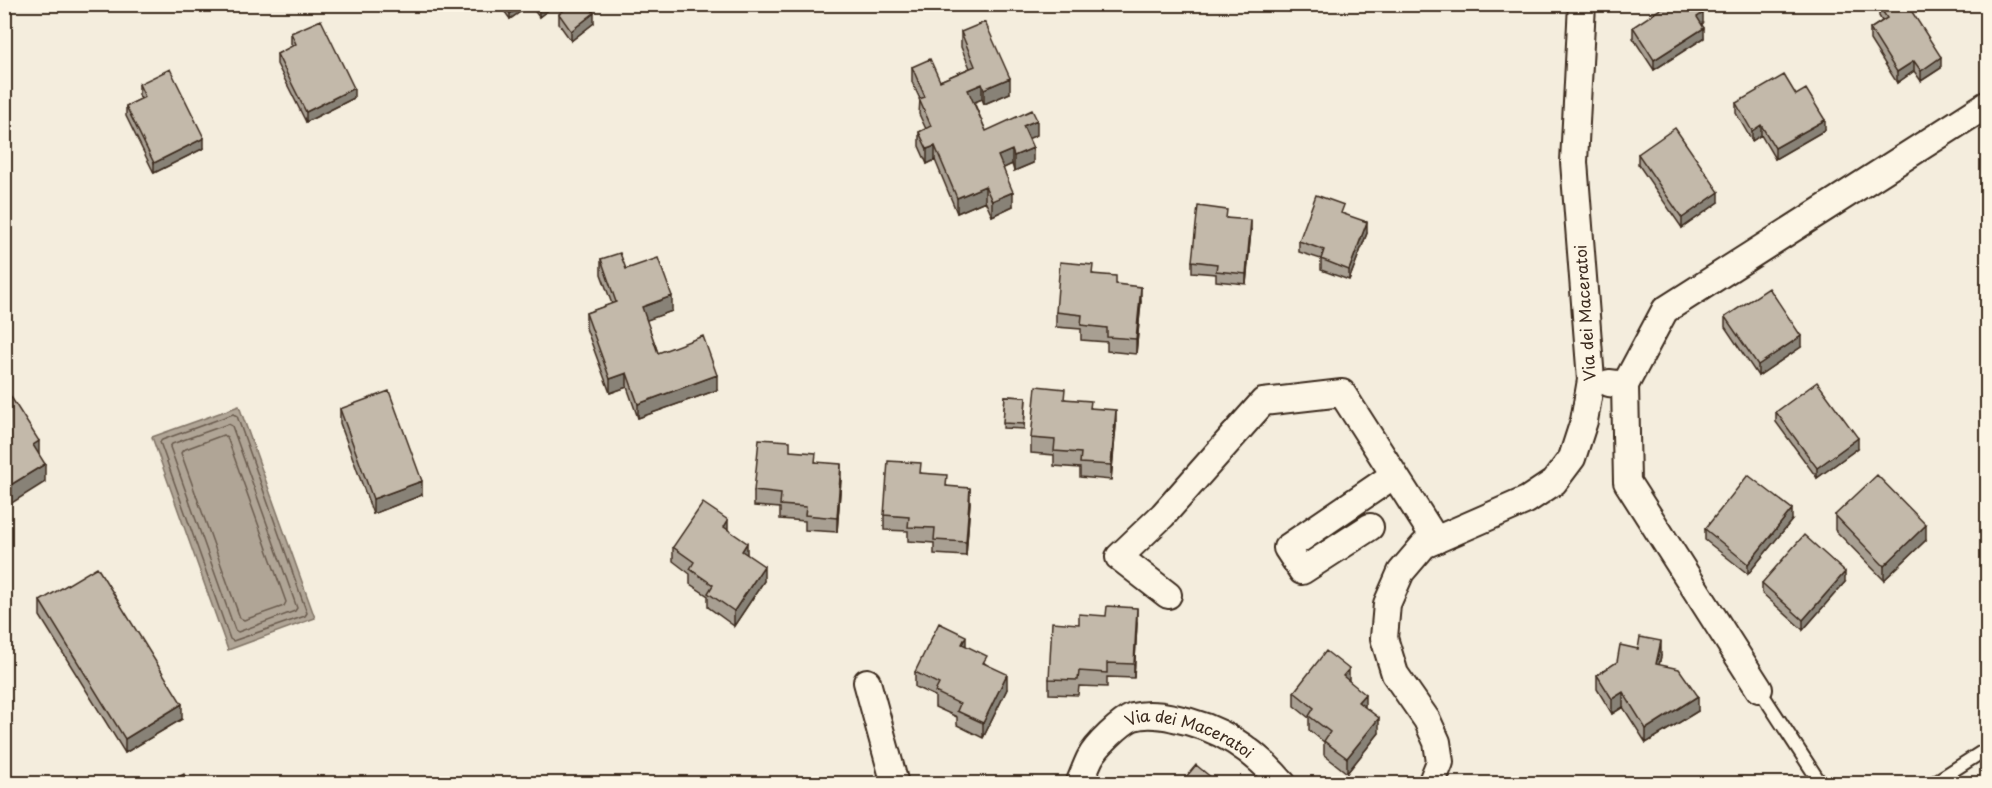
<svg xmlns="http://www.w3.org/2000/svg" width="1992" height="788" viewBox="0 0 1992 788" font-family="'Playpen Sans',sans-serif">
<style>
.water{fill:#b0a596;stroke:#817466;stroke-width:1.5}
.lines{fill:none;stroke-linecap:round;stroke-linejoin:round}
.shore{stroke:#6a5b4e;stroke-width:1.5}
.lane-casing{stroke:#3b2a1e;stroke-width:16}
.street-casing{stroke:#3b2a1e;stroke-width:30}
.lane{stroke:#fcf5e5;stroke-width:12}
.street{stroke:#fcf5e5;stroke-width:26}
.wall{fill:#a89f92;stroke:#3b2a1e;stroke-width:1.5}
.shaded-wall{fill:#888277;stroke:#3b2a1e;stroke-width:1.5}
.building{fill:#c3b9aa;stroke:#3b2a1e;stroke-width:1.5}
.labels{text-anchor:middle;dominant-baseline:central;stroke-width:6;stroke-linejoin:round;paint-order:stroke}
.street-label{font-size:16px;fill:#3b2a1e;stroke:#fcf5e5}
</style>
<rect width="100%" height="100%" fill="#f4eddd"/>
<filter id="ink" filterUnits="userSpaceOnUse"><feTurbulence type="fractalNoise" baseFrequency=".0167" numOctaves="2"/><feDisplacementMap in="SourceGraphic" scale="12" xChannelSelector="R" yChannelSelector="G"/><feConvolveMatrix kernelMatrix="1 2 1 2 8 2 1 2 1" color-interpolation-filters="sRGB"/></filter>
<g filter="url(#ink)">
<path class="water" d="M239,406L315,618L228,650L152,437Z"/>
<g class="lines">
<path class="shore" d="M233,414L237,416L307,613L305,616L233,641L230,639L160,442L162,440Z
M228,424L232,426L297,608L295,611L238,632L235,630L170,447L172,444Z
M223,435L227,437L286,602L284,606L244,620L240,618L181,453L183,450Z"/>
<g class="lane-casing">
<path id="lane" d="M1759,689L1821,784
M1932,784L1988,748"/>
</g>
<g class="street-casing">
<g id="street">
<path d="M1609,383L1625,385L1627,482L1759,689"/>
<path d="M1625,385L1665,310L1988,104"/>
<path d="M1370,527L1302,571L1287,548L1394,475"/>
<path d="M1168,595L1119,557L1163,515L1263,402L1342,393L1436,540"/>
<path d="M867,682L895,784"/>
<path id="s1" d="M1079,784C1083,775 1086,766 1090,758C1096,746 1121,722 1133,717C1147,713 1161,715 1174,718C1220,727 1253,749 1283,784"/>
<path d="M1431,784L1440,762L1437,742L1427,720L1395,674L1384,638L1387,604L1401,572L1424,545L1527,500L1554,482L1572,458L1584,421L1591,380L1574,162L1582,4"/>
</g>
</g>
<use href="#lane" class="lane"/>
<use href="#street" class="street"/>
</g>
<path class="wall" d="M499,4H556L539,17L530,5L510,19Z
M557,4H588L594,23L571,41L559,24V14L562,11Z
M1879,6L1941,68L1921,81L1914,71L1897,83L1870,40V29L1882,21L1879,16Z
M1703,23L1702,24L1704,38L1654,70L1633,38V27Z
M961,32L1010,93L984,104L982,99L974,102L986,131L1037,135L1028,138L1033,163L1014,171L1012,164L1003,168L1013,206L992,216L985,201L957,213L935,160L927,164L919,146V132L926,129L919,114L920,99L912,82V67L940,81L970,68L961,47Z
M291,33L354,98L306,122L277,64V54L293,46L291,44Z
M139,84L204,148L154,173L126,116V106L141,99L139,95Z
M1796,95L1825,130L1775,159L1761,135L1752,141L1736,113V103Z
M1638,154L1719,202L1682,228L1638,164Z
M1344,214L1367,233L1349,280L1321,270V259L1299,252V241Z
M1227,218L1251,230L1246,284L1216,281V274L1192,272V261Z
M601,259L626,269L672,311L646,320L658,353L717,390L638,418L627,387L610,393L586,328V313L612,304L601,274Z
M1093,274L1116,284L1141,301L1136,354L1107,351V342L1081,340V329L1056,327V312Z
M1725,317L1801,347L1758,376L1725,327Z
M1005,396L1026,397L1024,429L1003,428Z
M1065,399L1091,408L1116,425L1111,480L1080,477V468L1054,466V455L1031,453V438Z
M340,409L422,495L373,514L340,423Z
M1776,412L1858,448L1817,478L1776,422Z
M790,451L816,462L841,479L837,532L805,530V521L780,519V508L754,506V491Z
M921,473L947,486L970,502L966,556L934,554V543L908,541V531L884,530V515Z
M1835,515L1926,540L1884,580L1835,530Z
M1792,520L1748,574L1705,540V529Z
M728,531L747,555L764,581L734,626L708,607V596L690,584V574L673,561V547Z
M1845,582L1803,630L1762,593V583Z
M40,601L182,719L125,753L40,616Z
M1137,623L1134,678L1107,677V687L1079,686L1078,695L1049,694V679L1079,624Z
M966,647L987,665L1007,689L983,738L957,725V717L935,707V696L915,687V672Z
M1661,656L1659,665L1698,711L1646,743L1623,707L1612,714L1597,689V675Z
M1349,681L1379,733L1347,773L1324,755V742L1309,730V718L1294,706V692Z"/>
<path class="shaded-wall" d="M523,4L530,5L510,19V14Z
M542,4H556L539,17V7Z
M1790,4H1798L1790,9Z
M594,13V23L571,41V31Z
M1703,13V23L1697,27V17Z
M1704,28V38L1654,70V60Z
M1941,57V68L1921,81V71Z
M1914,61V71L1897,83V72Z
M1010,78V93L984,104V89Z
M982,84V99L968,105V90Z
M354,88V98L306,122V112Z
M1037,120V135L1023,141V126Z
M1825,120V130L1775,159V148Z
M1761,125V135L1752,141V131Z
M204,138V148L154,173V163Z
M935,146V160L927,164V149Z
M1033,148V163L1014,171V156Z
M1012,150V164L998,171V156Z
M985,186V201L957,213V198Z
M1013,192V206L992,216V201Z
M1719,192V202L1682,228V218Z
M1251,220V230L1246,284V274Z
M1367,222V233L1349,280V270Z
M1141,287V301L1136,354V339Z
M672,296V311L642,322V307Z
M1801,336V347L1758,376V365Z
M627,373V387L610,393V379Z
M717,375V390L638,418V404Z
M1116,410V425L1111,480V465Z
M1858,438V448L1817,478V468Z
M39,441V459L33,445Z
M45,464V482L4,508V489Z
M841,464V479L837,532V518Z
M422,481V495L373,514V499Z
M970,488V502L966,556V542Z
M1792,509V520L1748,574V564Z
M728,520V535L724,527Z
M1926,525V540L1884,580V566Z
M747,543V558L742,551Z
M764,566V581L734,626V611Z
M1845,572V582L1803,630V620Z
M1137,608V623L1134,678V664Z
M966,636V651L962,644Z
M1661,641V656L1656,679V664Z
M1349,669V684L1343,676Z
M1007,674V689L983,738V723Z
M1623,692V707L1612,714V699Z
M1365,694V708L1358,702Z
M1698,696V711L1646,743V729Z
M182,704V719L125,753V739Z
M1379,718V733L1347,773V758Z"/>
<path class="building" d="M503,4H523L510,14Z
M565,4H588L594,13L571,31L559,14L567,8Z
M1668,4H1698L1703,13L1697,17L1704,28L1654,60L1633,27Z
M1881,4H1907L1941,57L1921,71L1914,61L1897,72L1870,29L1887,18L1879,6Z
M321,20L354,88L306,112L277,54L296,44L291,33Z
M985,22L1010,78L984,89L982,84L968,90L986,131L1032,110L1037,120L1023,126L1033,148L1014,156L1012,150L998,156L1013,192L992,201L985,186L957,198L935,146L927,149L919,132L931,126L919,99L925,97L912,67L930,59L940,81L975,66L961,32Z
M170,69L204,138L154,163L126,106L145,97L139,84Z
M1784,75L1796,95L1806,89L1825,120L1775,148L1761,125L1752,131L1736,103Z
M1675,128L1719,192L1682,218L1638,154Z
M1316,195L1344,205L1341,213L1367,222L1349,270L1321,259L1324,250L1299,241Z
M1198,206L1227,210L1226,218L1251,220L1246,274L1216,271L1217,264L1192,261Z
M620,253L626,269L658,258L672,296L642,307L658,353L703,336L717,375L638,404L627,373L610,379L586,313L616,302L601,259Z
M1060,262L1093,265L1092,274L1116,276V284L1141,287L1136,339L1107,337V328L1081,325L1082,315L1056,312Z
M1769,288L1801,336L1758,365L1725,317Z
M1817,382L1858,438L1817,468L1776,412Z
M4,386L39,441L33,445L45,464L4,489Z
M1036,386L1065,389L1064,399L1091,401L1090,408L1116,410L1111,465L1080,463L1081,453L1054,451L1055,440L1031,438Z
M389,391L422,481L373,499L340,409Z
M1005,396L1026,397L1024,424L1003,423Z
M759,439L790,441V451L816,453L815,462L841,464L837,518L805,515L806,507L780,505L781,494L754,491Z
M888,461L921,463L920,473L947,475L946,486L970,488L966,542L934,540L935,528L908,527L909,517L884,515Z
M1748,475L1792,509L1748,564L1705,529Z
M1877,475L1926,525L1884,566L1835,515Z
M703,503L728,520L724,527L747,543L742,551L764,566L734,611L708,593L713,585L690,569L694,562L673,547Z
M1804,535L1845,572L1803,620L1762,583Z
M97,567L182,704L125,739L40,601Z
M1107,606L1137,608L1134,664L1107,663V673L1079,671L1078,680L1049,679L1052,622L1079,624V614L1106,616Z
M939,623L966,636L962,644L987,656L983,663L1007,674L983,723L957,711L960,704L935,692L939,684L915,672Z
M1640,637L1661,641L1656,664L1679,669L1698,696L1646,729L1623,692L1612,699L1597,675L1617,662L1620,645L1638,649Z
M1326,651L1349,669L1343,676L1365,694L1358,702L1379,718L1347,758L1324,741L1330,732L1309,716L1314,708L1294,692Z
M1196,765L1218,783H1181Z
M184,774L189,783H167Z"/>
</g>
<g class="labels">
<g class="street-label">
<text transform="translate(1584 313) rotate(-94)">Via dei Maceratoi</text>
<text stroke="none"><textPath href="#s1" startOffset="148">Via dei Maceratoi</textPath></text>
</g>
</g>
<rect width="1992" height="788" fill="none" stroke="#fcf5e5" stroke-width="24"/>
<rect x="12" y="12" width="1968" height="764" fill="none" stroke="#3b2a1e" stroke-width="2" filter="url(#ink)"/>
</svg>
